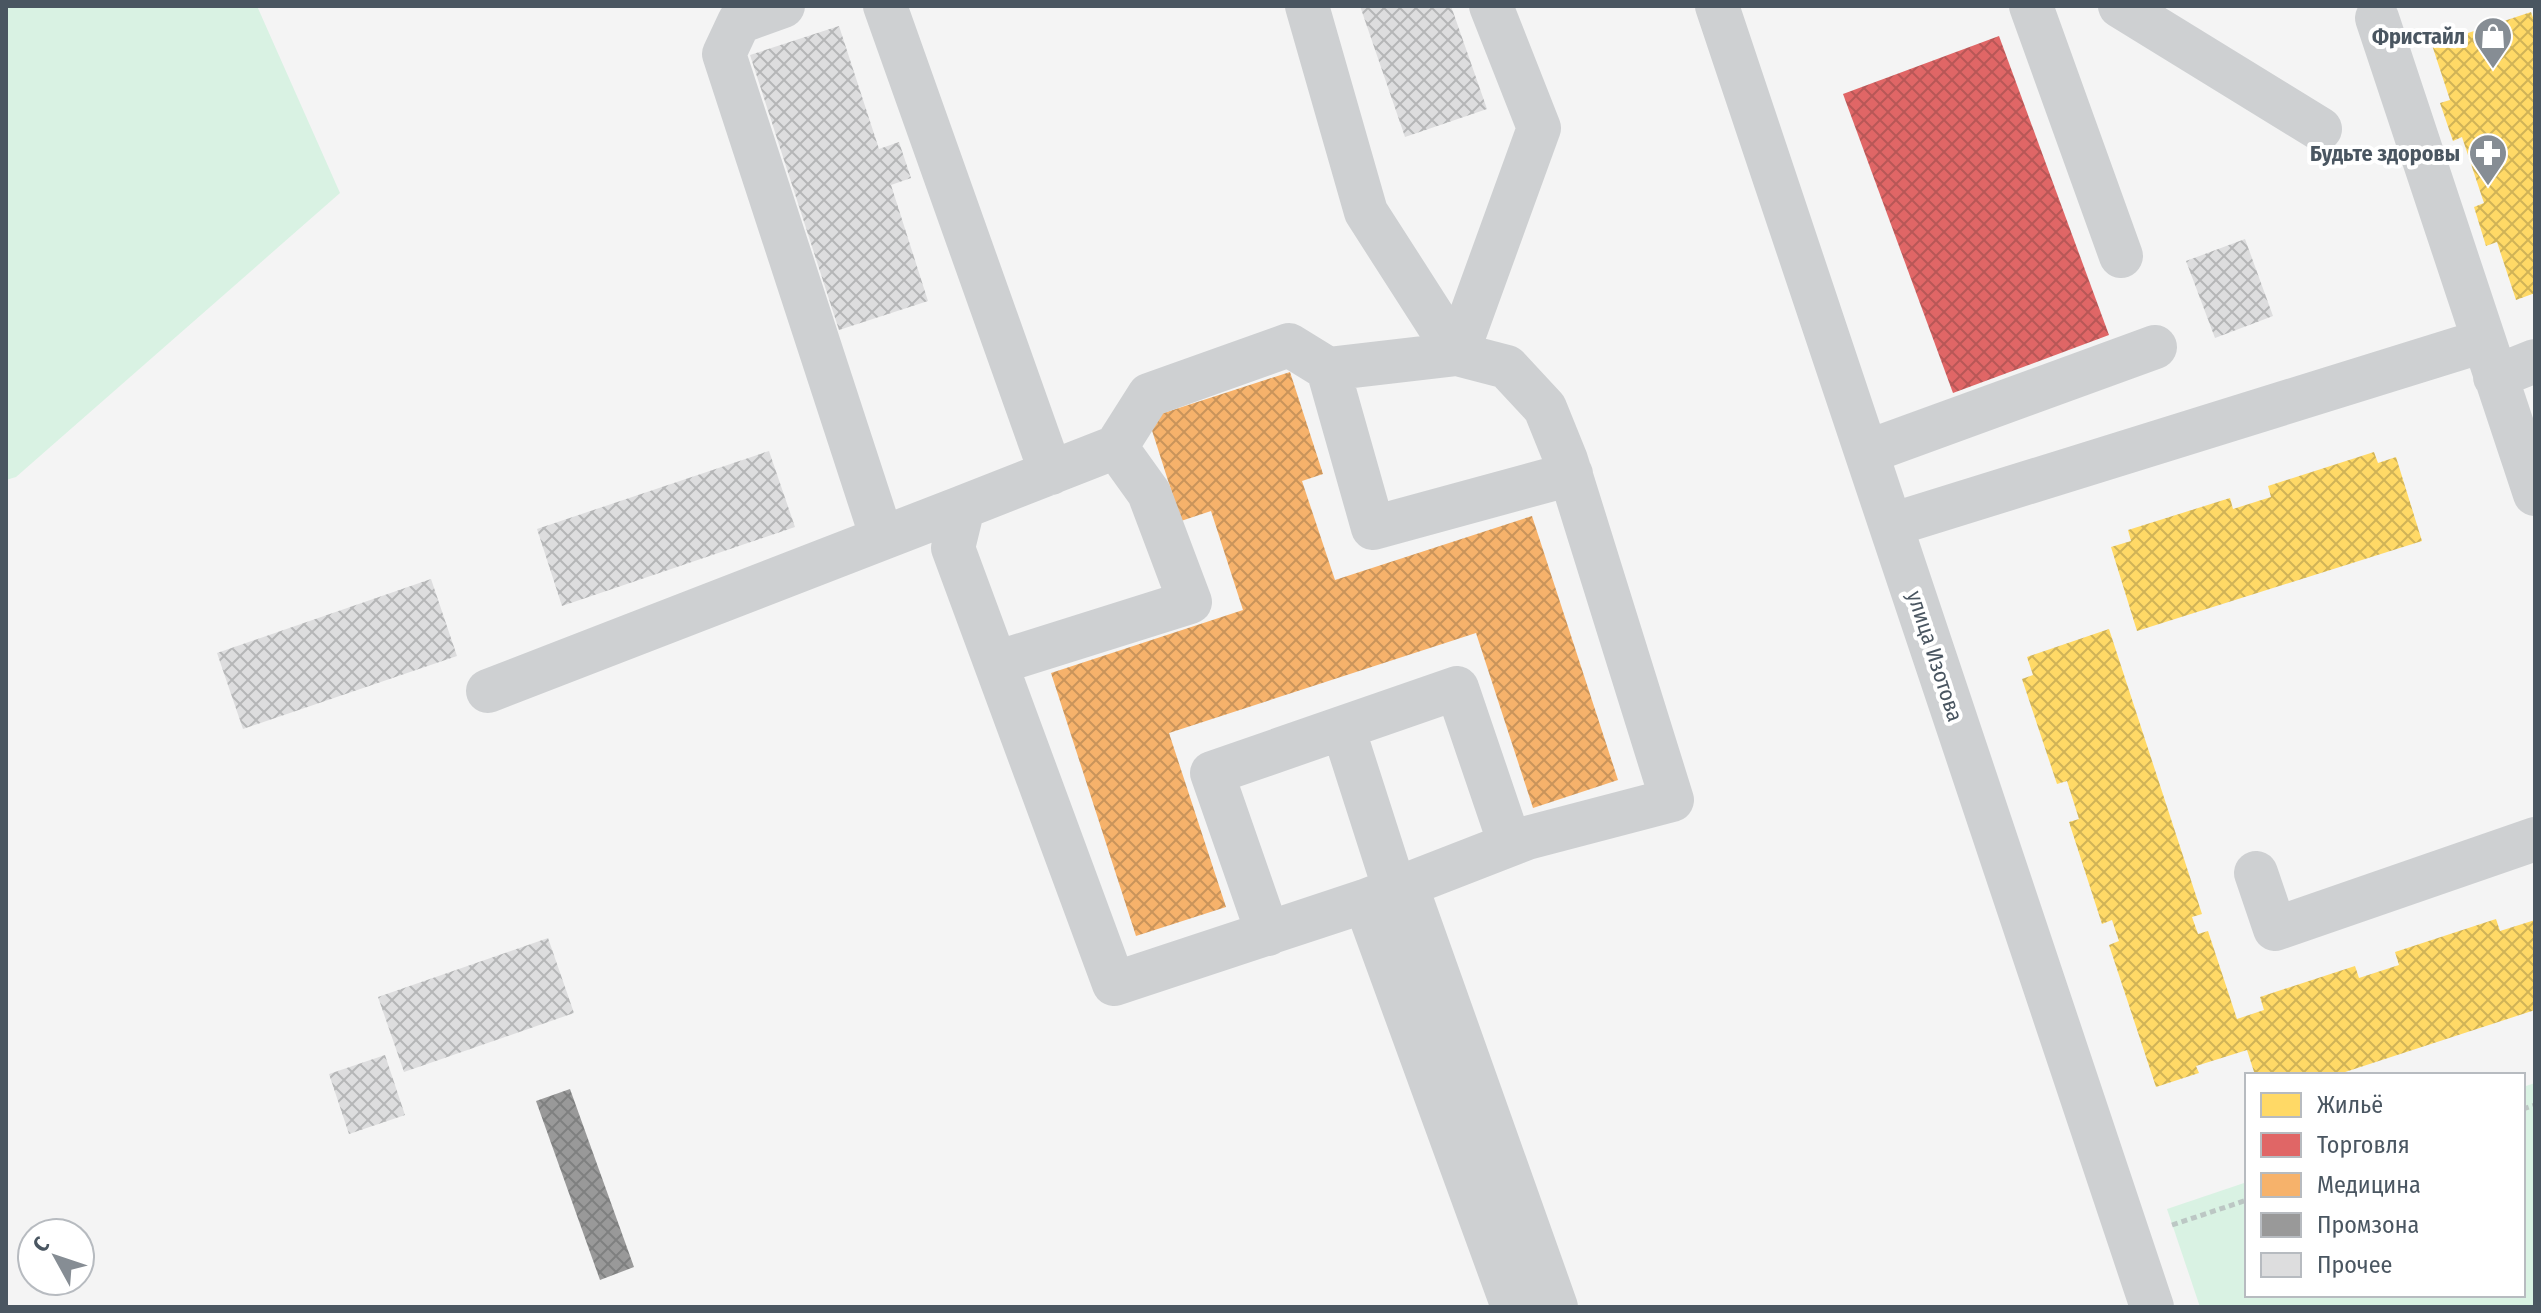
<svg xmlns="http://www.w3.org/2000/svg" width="2541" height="1313" viewBox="0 0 2541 1313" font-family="'Fira Sans Condensed',sans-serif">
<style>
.green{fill:#d9f2e3}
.homes{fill:url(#homes-cross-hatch)}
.shops{fill:url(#shops-cross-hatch)}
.health{fill:url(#health-cross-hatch)}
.industry{fill:url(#industry-cross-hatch)}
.building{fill:url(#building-cross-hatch)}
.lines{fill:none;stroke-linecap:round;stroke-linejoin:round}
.path{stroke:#bcc7c4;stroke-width:5;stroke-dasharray:6 4;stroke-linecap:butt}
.minor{stroke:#ced0d2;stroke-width:44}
.labels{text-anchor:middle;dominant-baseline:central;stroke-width:8;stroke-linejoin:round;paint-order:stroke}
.poi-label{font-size:22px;font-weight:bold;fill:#4a5661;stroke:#fff;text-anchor:end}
.street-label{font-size:22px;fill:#4a5661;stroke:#fff}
</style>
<defs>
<pattern id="homes-cross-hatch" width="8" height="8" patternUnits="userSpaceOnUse" patternTransform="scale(2)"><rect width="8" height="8" fill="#ffd966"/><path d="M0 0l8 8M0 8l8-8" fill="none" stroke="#d0b357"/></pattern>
<pattern id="shops-cross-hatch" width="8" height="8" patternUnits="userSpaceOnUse" patternTransform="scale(2)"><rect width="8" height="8" fill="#e06666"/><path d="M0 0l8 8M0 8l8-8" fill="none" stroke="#b85757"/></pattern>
<pattern id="health-cross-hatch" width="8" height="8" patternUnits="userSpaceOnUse" patternTransform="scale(2)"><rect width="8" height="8" fill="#f6b26b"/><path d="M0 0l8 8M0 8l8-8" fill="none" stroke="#c9945b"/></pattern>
<pattern id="industry-cross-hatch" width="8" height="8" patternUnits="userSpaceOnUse" patternTransform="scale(2)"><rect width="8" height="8" fill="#999"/><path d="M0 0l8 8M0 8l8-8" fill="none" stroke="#7f8080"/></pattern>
<pattern id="building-cross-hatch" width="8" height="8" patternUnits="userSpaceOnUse" patternTransform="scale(2)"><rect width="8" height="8" fill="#ddddde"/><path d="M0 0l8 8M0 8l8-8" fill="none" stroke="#b5b6b7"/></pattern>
</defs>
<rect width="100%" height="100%" fill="#f4f4f4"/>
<path class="green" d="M6,6H257L340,193L16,477L6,480Z
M2535,1083V1307H2200L2167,1209L2247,1182V1295H2523V1087Z"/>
<path class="homes" d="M2531,12L2535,23V293L2516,300L2497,242L2486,246L2474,207L2484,203L2462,137L2453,141L2440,103L2450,100L2432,45Z
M2374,452L2378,463L2396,457L2422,541L2137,631L2111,547L2131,541L2128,530L2230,498L2233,509L2271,497L2268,486Z
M2109,629L2202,914L2192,917L2198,934L2208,931L2237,1019L2264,1010L2260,997L2355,966L2359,978L2399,965L2395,952L2496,919L2500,931L2535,920V1010L2336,1075H2255L2247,1050L2196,1066L2199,1073L2156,1087L2109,945L2119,941L2112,920L2102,924L2069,822L2079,819L2067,781L2057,784L2022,679L2033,675L2027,657Z"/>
<path class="shops" d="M1999,36L2109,335L1953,393L1843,94Z"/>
<path class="health" d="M1290,372L1323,474L1302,481L1335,580L1532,516L1618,780L1533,808L1476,633L1169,733L1226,907L1136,936L1051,673L1243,610L1211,511L1181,521L1148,418Z"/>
<path class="industry" d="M570,1089L634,1267L600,1280L536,1101Z"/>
<path class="building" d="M1360,6H1451L1487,109L1405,137Z
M839,26L879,149L899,142L911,178L891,185L928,301L839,330L750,55Z
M2245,239L2273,316L2215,338L2186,261Z
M769,451L795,527L562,606L537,529Z
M431,579L457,656L243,729L217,653Z
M548,938L574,1013L404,1072L378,997Z
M385,1055L405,1115L349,1134L329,1074Z"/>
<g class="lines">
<path class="path" d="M2523,1109L2535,1105
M2172,1225L2247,1200"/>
<path class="minor" d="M783,6L739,22L724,54L882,538
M885,6L1051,473
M1307,6L1366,212L1457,354
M1717,6L2152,1307
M2031,6L2121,256
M2120,6L2320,129
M2377,18L2535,494
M1289,345L1328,369L1457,354L1507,367L1545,408L1566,460L1672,800L1527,838L1365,901L1114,984L953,548L963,507L1116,447L1149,395Z
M1457,354L1539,128L1491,6
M1328,369L1373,528L1571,474
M2495,377L2535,361
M1867,452L2155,347
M1891,525L2483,341
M996,663L1190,602L1149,493L1116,447
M488,691L963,507
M1343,728L1395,890
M2256,873L2275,929L2535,839
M1406,885L1556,1307
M1365,901L1513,1307
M1268,934L1212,773L1457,688L1510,844"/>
</g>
<defs>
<g id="shop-pin" transform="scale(2)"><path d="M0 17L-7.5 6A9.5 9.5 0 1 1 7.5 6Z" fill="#868d94" stroke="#fff"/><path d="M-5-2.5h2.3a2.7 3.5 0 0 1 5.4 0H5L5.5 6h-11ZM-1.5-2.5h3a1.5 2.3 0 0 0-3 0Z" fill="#fff"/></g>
<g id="pharmacy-pin" transform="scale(2)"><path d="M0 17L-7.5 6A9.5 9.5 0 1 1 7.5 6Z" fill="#868d94" stroke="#fff"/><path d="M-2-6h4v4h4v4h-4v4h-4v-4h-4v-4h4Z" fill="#fff"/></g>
</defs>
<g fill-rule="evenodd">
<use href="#shop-pin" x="2493" y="36"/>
<use href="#pharmacy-pin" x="2488" y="153"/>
</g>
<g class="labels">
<g class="poi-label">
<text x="2465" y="36">Фристайл</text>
<text x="2460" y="153">Будьте здоровы</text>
</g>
<g class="street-label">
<text transform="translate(1935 656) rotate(72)">улица Изотова</text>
</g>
</g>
<rect width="2541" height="1313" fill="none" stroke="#4a5661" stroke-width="16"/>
<rect x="2245" y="1073" width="280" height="224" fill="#ffffff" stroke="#b7bbc0" stroke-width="2"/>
<rect x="2261" y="1093" width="40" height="24" fill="#ffd966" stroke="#b7bbc0" stroke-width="2"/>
<text x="2317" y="1113" font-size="24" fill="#4a5661">Жильё</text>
<rect x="2261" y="1133" width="40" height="24" fill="#e06666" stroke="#b7bbc0" stroke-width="2"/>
<text x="2317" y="1153" font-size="24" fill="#4a5661">Торговля</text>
<rect x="2261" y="1173" width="40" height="24" fill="#f6b26b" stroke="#b7bbc0" stroke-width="2"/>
<text x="2317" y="1193" font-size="24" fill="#4a5661">Медицина</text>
<rect x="2261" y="1213" width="40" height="24" fill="#999999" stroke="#b7bbc0" stroke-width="2"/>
<text x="2317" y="1233" font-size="24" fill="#4a5661">Промзона</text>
<rect x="2261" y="1253" width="40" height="24" fill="#ddddde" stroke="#b7bbc0" stroke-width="2"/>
<text x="2317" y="1273" font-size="24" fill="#4a5661">Прочее</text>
<g transform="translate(56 1257) rotate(310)"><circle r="38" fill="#ffffff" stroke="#b7bbc0" stroke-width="2"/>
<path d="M0-6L14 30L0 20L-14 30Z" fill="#868d94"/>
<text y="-12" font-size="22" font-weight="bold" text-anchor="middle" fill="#4a5661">С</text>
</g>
</svg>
